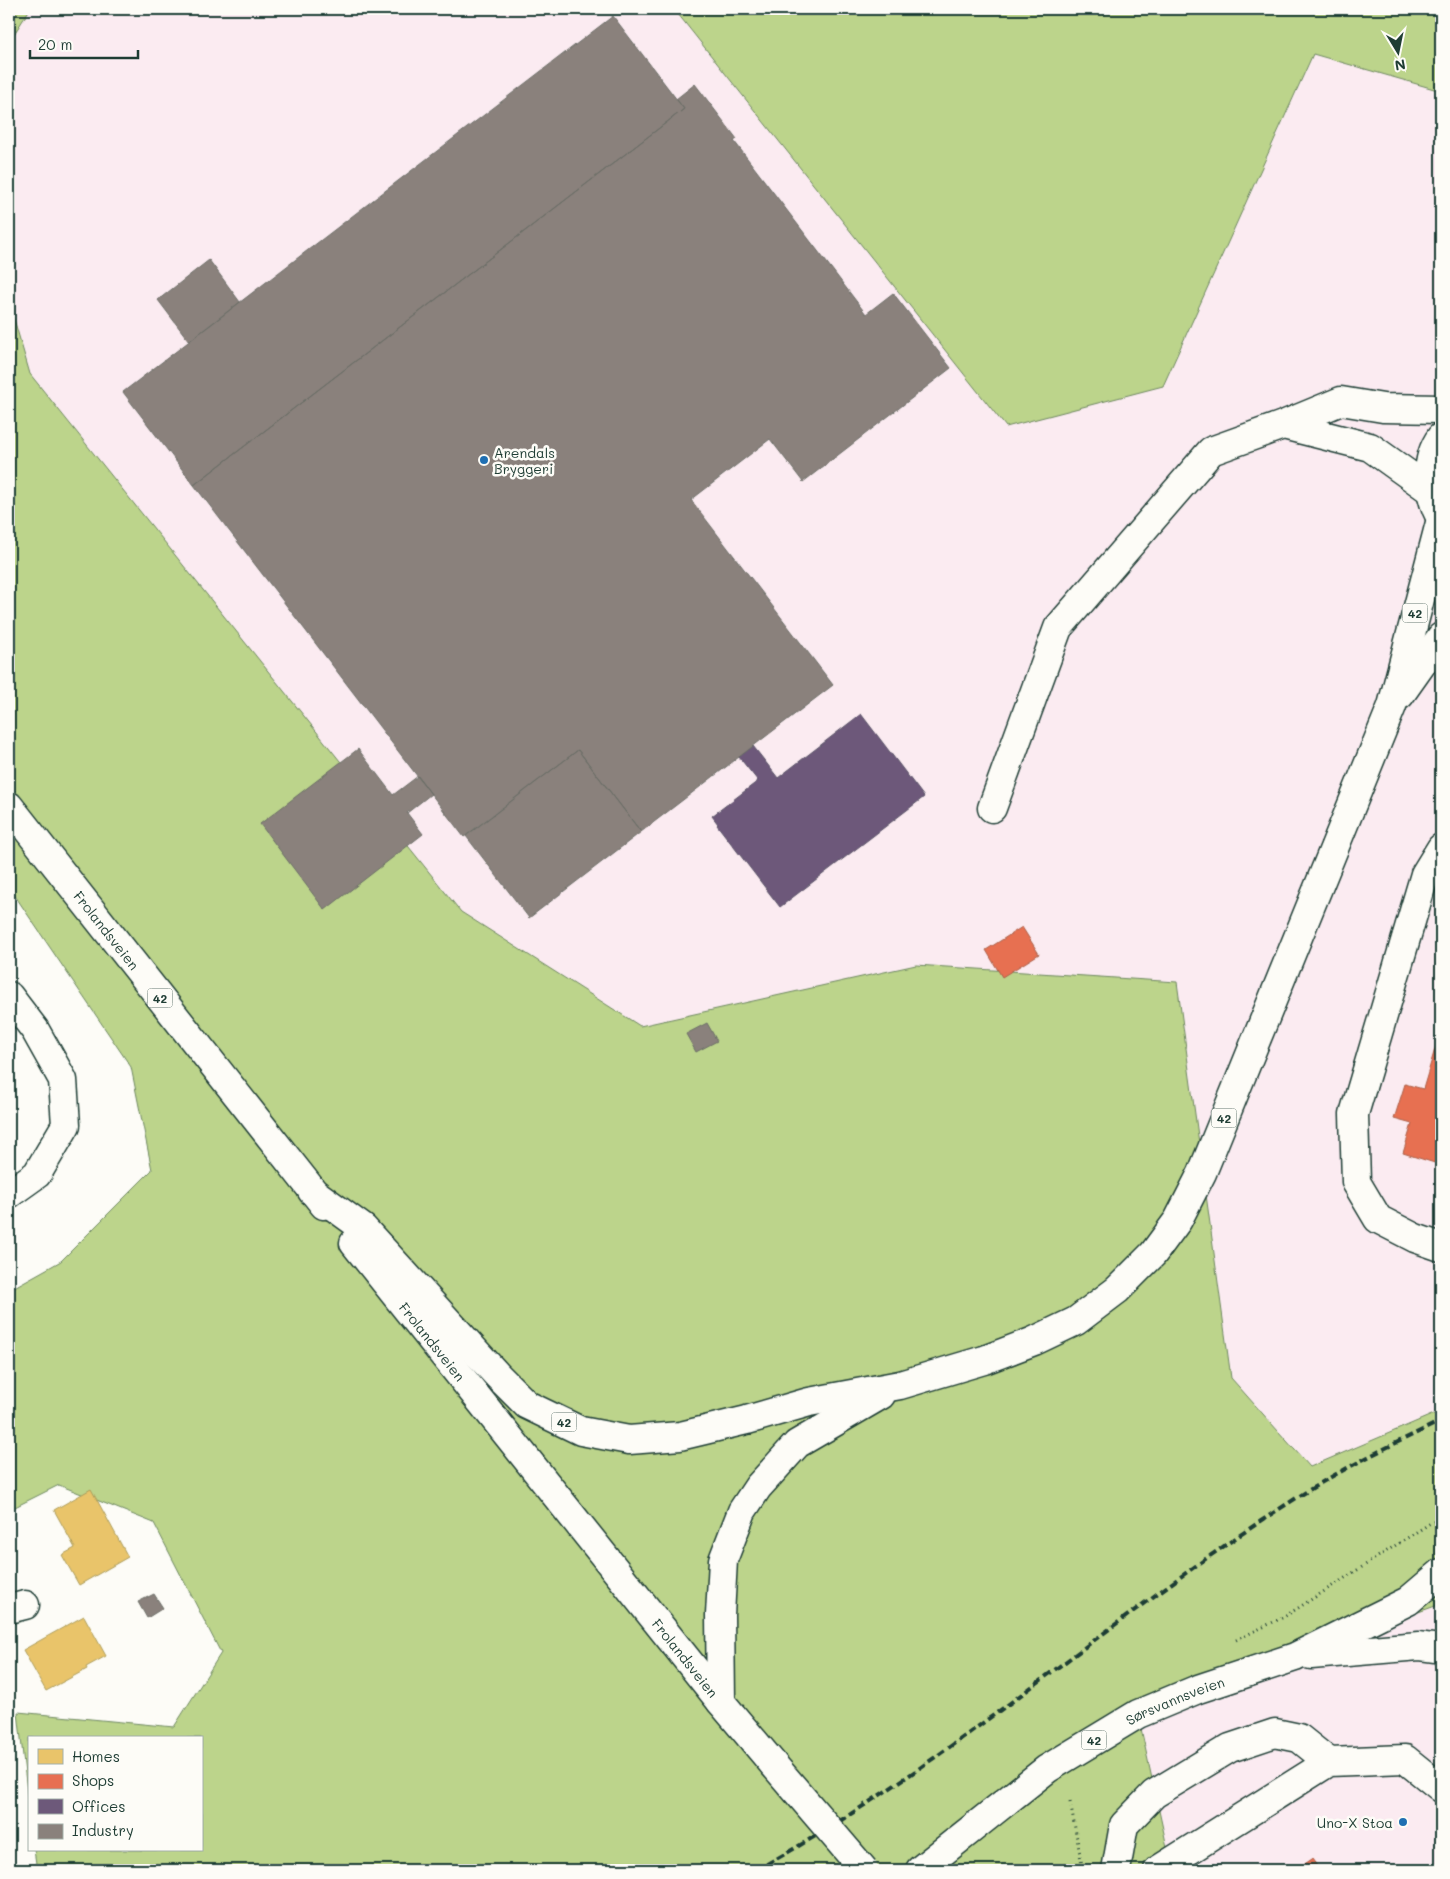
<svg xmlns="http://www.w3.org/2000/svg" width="1450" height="1879" viewBox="0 0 1450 1879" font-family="Mali,sans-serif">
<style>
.built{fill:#fbebf1}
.green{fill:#bcd48b;stroke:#6e8860}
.homes{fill:#e9c46a;stroke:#ac9c5a}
.shops{fill:#e76f51;stroke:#ab6048}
.offices{fill:#6d597a;stroke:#565165}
.industry{fill:#8a817c;stroke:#6a6d66}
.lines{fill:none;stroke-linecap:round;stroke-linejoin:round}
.minor-casing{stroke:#1f3d34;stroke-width:31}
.major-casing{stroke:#1f3d34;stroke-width:31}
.path{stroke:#1f3d34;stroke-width:3;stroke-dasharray:1 4;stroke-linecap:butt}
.minor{stroke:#fdfcf7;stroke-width:28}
.major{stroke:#fdfcf7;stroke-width:28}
.rail{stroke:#1f3d34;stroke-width:4;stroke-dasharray:8 4;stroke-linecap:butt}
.major-bridge-casing{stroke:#1f3d34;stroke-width:31;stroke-linecap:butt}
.major-bridge{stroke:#fdfcf7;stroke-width:28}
.poi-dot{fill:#1f6fb2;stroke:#fdfcf7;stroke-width:2}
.labels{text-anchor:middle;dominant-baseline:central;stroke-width:5;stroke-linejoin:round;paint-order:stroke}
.shield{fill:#fdfcf7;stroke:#62766e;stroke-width:1}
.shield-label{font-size:12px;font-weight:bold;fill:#1f3d34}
.poi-label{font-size:14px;fill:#1f3d34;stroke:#fdfcf7;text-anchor:start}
.street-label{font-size:14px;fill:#1f3d34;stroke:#fdfcf7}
</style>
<rect width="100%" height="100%" fill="#fdfcf7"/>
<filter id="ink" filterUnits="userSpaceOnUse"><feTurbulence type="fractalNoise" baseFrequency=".02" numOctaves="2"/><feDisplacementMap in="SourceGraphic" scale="10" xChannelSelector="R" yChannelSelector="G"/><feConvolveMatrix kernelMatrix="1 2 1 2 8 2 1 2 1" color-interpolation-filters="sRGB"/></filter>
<g filter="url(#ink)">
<path class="built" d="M30,9H674L1006,426L1163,386L1313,54L1441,91V1411L1310,1467L1231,1378L1176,982L916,965L640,1026L461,912L30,374L9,302V42Z
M1441,1604V1870H1172L1139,1724L1269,1665Z"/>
<path class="green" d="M9,9H30L9,42Z
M674,9H1441V91L1313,54L1163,386L1006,427Z
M9,302L30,374L461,912L640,1026L916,965L1177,982L1231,1378L1310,1467L1441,1411V1604L1269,1665L1140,1724L1172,1870H37L34,1850H201V1738H29V1809L18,1712L174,1727L221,1653L154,1523L59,1485L9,1510V1290L61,1261L152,1170L131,1067L9,887Z"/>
<path class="homes" d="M91,1489L128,1557L79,1585L62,1555L75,1548L54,1510Z
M84,1616L106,1656L86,1667L87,1669L46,1691L23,1650Z"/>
<path class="shops" d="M1022,927L1039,954L1002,977L986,950Z
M1441,1029V1165L1403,1153L1412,1124L1394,1119L1405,1084L1423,1089Z
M1312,1859L1320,1870H1296Z"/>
<path class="offices" d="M861,714L924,797L780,907L717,825L718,824L712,816L758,781L739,757L753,746L778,778Z"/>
<path class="industry" d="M613,16L684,109L194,485L123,392Z
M695,84L737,139L734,141L866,314L893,293L951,368L803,482L770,439L691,500L833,685L641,832L578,750L464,837L194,485L684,109L676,99Z
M209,260L240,302L189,341L158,300Z
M358,749L393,795L418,776L431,794L407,813L423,834L325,910L260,824Z
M578,750L641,832L529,918L466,836Z
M707,1023L717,1041L696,1052L686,1034Z
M154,1594L163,1608L147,1618L138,1602Z"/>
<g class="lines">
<g class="minor-casing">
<path id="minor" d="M1283,425L1370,447L1430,490
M992,808L1058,628L1211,451L1283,425L1341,401L1383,408L1441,409
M1441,848L1425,874L1354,1114L1356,1182L1378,1219L1415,1238L1441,1247
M9,996L35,1030L63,1080L66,1125L37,1174L9,1194
M9,1609L25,1605
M1116,1870L1124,1825L1154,1794L1230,1748L1275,1733L1299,1738L1329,1762
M1158,1870L1329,1762L1405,1759L1441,1788"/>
</g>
<g class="major-casing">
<g id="major">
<path d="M1441,437C1423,462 1428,494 1441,519"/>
<path d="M1400,695L1441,637"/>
<path id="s1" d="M9,806L324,1205"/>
<path d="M312,1191L363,1228L498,1376L527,1405L581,1431L629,1440L680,1436L747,1420L809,1402L900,1385L984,1360L1034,1341L1076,1321L1117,1290L1153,1254L1178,1220L1202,1173L1392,706L1441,519"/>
<path id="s2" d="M354,1243L721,1702L774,1765"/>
<path d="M1311,1655L1419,1646L1441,1649"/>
<path d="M721,1702L720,1615L723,1560L742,1511L758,1487L797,1444L881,1395"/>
<path id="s3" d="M920,1870L1047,1769L1138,1714L1198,1689L1295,1657L1408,1601L1441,1573"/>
</g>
</g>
<path class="path" d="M1236,1640L1284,1617L1429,1524L1441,1518
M1070,1802L1082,1865"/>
<use href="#minor" class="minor"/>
<use href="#major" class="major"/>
<path class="rail" d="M756,1870C952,1764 1117,1610 1306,1492C1349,1465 1396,1443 1441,1421"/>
<g class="major-bridge-casing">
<path id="major-bridge" d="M774,1765L864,1870"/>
</g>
<use href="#major-bridge" class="major-bridge"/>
</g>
</g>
<g class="poi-dot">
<circle cx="484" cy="460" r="5"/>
<circle cx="1403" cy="1822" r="5"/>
</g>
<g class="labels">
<g class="shield">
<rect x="1402.5" y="603.5" width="25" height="19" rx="4"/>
<rect x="147.5" y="988.5" width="25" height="19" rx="4"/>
<rect x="1211.5" y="1108.5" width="25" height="19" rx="4"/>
<rect x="551.5" y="1412.5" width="25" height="19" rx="4"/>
<rect x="1081.5" y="1730.5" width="25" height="19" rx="4"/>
</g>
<g class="shield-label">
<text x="1415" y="613">42</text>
<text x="160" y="998">42</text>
<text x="1224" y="1118">42</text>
<text x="564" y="1422">42</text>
<text x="1094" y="1740">42</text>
</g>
<g class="poi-label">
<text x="494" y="452">Arendals<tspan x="494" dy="16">Bryggeri</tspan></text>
<text x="1393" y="1822" text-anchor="end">Uno-X Stoa</text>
</g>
<g class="street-label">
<text stroke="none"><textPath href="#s1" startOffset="158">Frolandsveien</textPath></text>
<text stroke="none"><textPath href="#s2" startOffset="126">Frolandsveien</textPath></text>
<text stroke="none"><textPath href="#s2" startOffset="531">Frolandsveien</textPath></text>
<text stroke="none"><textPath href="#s3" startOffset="308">Sørsvannsveien</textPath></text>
</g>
</g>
<rect width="1450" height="1879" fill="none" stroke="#fdfcf7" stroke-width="30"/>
<rect x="15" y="15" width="1420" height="1849" fill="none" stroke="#1f3d34" stroke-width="2" filter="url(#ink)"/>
<rect x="28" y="1736" width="175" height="115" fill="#fdfcf7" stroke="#a4b0a9"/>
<rect x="38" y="1749" width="25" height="15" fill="#e9c46a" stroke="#a4b0a9"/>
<text x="72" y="1762" font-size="15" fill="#1f3d34">Homes</text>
<rect x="38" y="1774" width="25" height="15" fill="#e76f51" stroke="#a4b0a9"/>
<text x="72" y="1786" font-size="15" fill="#1f3d34">Shops</text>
<rect x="38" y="1799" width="25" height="15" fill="#6d597a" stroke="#a4b0a9"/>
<text x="72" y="1812" font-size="15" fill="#1f3d34">Offices</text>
<rect x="38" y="1824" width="25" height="15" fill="#8a817c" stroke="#a4b0a9"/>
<text x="72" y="1836" font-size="15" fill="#1f3d34">Industry</text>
<g transform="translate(1398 52) rotate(170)" stroke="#fdfcf7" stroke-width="4" paint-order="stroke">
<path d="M0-4L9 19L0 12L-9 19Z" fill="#1f3d34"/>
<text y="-8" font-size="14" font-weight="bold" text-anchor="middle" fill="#1f3d34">N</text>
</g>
<path d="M30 50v8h108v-8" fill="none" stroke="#1f3d34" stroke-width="2.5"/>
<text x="38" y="50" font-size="15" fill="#1f3d34" stroke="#fdfcf7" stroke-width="4" paint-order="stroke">20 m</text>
</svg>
